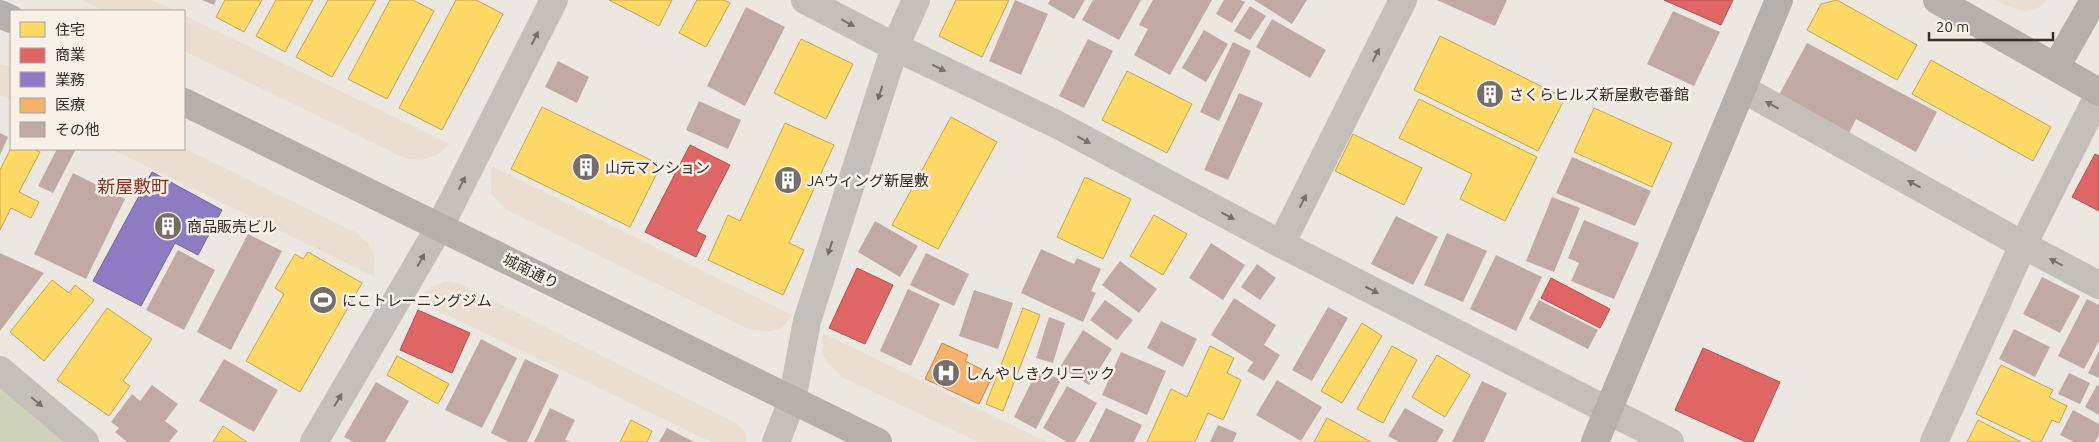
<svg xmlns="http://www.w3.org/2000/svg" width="2099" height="442" viewBox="0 0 2099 442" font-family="Ubuntu,'Noto Sans JP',sans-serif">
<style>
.green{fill:#cfd2bb}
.plaza{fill:#ebded0}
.homes{fill:#ffd966;stroke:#c3a553}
.shops{fill:#e06666;stroke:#ad5553}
.offices{fill:#8e7cc3;stroke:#746494}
.health{fill:#f6b26b;stroke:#bc8a57}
.building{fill:#c0aaa3}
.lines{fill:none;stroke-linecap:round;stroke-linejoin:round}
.street{stroke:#c5bfba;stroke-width:28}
.secondary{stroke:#b6afab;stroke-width:28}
.oneway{fill:#766e6a}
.labels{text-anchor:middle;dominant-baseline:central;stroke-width:5;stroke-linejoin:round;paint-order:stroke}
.poi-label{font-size:15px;fill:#362c28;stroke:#f9f1e8;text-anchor:start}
.street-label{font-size:15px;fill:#362c28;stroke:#f9f1e8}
.quarter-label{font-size:18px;fill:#843523;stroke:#f9f1e8}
</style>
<rect width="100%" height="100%" fill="#ede7e1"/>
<path class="green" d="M0,387L65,442H0Z"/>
<path class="plaza" d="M82,0H152L176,11H103Z
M1995,0H2047L2037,9L2024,11L2005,5Z
M184,15L450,144L437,155L421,160L407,159L392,152L184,51Z
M0,64L11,66V100L0,95Z
M184,148L355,232L367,242L374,255L375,277L111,149Z
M492,166L792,315L783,327L772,331L750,330L505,209L491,194Z
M445,281L458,283L738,424L746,434L747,442H711L418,301L431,287Z
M823,333L1047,442H978L842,377L829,365L823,354Z"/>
<path class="homes" d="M225,0H262L244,32L216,17Z
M276,0H313L285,52L256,36Z
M328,0H376L332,77L296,57Z
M390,0H413L434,11L387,99L348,79Z
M456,0H476L503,14L442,130L399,108Z
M609,0H672L659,26Z
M697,0H724L730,3L706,47L679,33Z
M956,0H1009L982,57L939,36Z
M1837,0L1917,45L1897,80L1807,30L1821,4Z
M1440,36L1565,98L1538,151L1414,90Z
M801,39L853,64L826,119L774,93Z
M1931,60L2051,127L2033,161L1912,94Z
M1127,71L1192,104L1167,153L1102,120Z
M1419,99L1537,157L1505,221L1460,199L1472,174L1399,138Z
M542,107L661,165L630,227L511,169Z
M1594,108L1672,143L1652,187L1574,152Z
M951,117L997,142L938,249L892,225Z
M785,123L834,145L789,243L804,250L783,295L708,260L728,215L740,221Z
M1353,134L1422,168L1404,205L1335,171Z
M11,148L33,149L40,152L19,192L39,202L31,218L11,208L0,230V170Z
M1085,177L1131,199L1103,259L1057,237Z
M1154,215L1187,234L1163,275L1130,256Z
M308,252L362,283L300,392L246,361L284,294L275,288L295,254L303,259Z
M52,280L69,293L75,285L94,300L44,361L10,332Z
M107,308L152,339L123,381L130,386L109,416L57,380Z
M1023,308L1040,315L1003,411L986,404Z
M1362,323L1382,336L1342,403L1321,391Z
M1210,346L1234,358L1227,373L1241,380L1223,420L1208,413L1195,442H1147L1171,389L1187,397Z
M1392,346L1417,360L1383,423L1357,409Z
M1437,355L1470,375L1445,417L1412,397Z
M397,356L449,384L438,404L387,375Z
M2001,365L2053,390L2049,397L2067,406L2059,423L2052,420L2041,442H2035L1976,414Z
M1327,418L1371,442H1314Z
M631,420L652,431L647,442H620Z
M1978,420L2021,442H1967Z
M223,426L247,442H213Z"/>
<path class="shops" d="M1664,0H1733L1721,25Z
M690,145L730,165L696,231L706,236L696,257L645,232Z
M2095,154L2099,156V211L2072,197Z
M857,268L893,285L865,344L829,328Z
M1551,278L1610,309L1600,328L1541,298Z
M418,310L470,333L452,373L400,350Z
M1703,348L1780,382L1753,442H1746L1675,410Z"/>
<path class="offices" d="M152,172L222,210L198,255L175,243L141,306L93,281Z"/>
<path class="health" d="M942,343L968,355L965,361L993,375L979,404L925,379Z"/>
<path class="building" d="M202,0H216L214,5Z
M1015,0L1048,14L1021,75L989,61Z
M1050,0H1085L1074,19L1048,4Z
M1093,0H1141L1119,40L1082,20Z
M1153,0H1212L1170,75L1134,55L1148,29L1139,25Z
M1224,0H1240L1245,2L1232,23L1216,14Z
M1254,0H1307L1292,24Z
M1437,0H1507L1495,26Z
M1250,6L1266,16L1250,40L1234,31Z
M746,7L785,27L745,106L707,86Z
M1673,11L1720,32L1694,86L1647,64Z
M1272,19L1326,50L1310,78L1256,47Z
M1204,30L1228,44L1206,82L1182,68Z
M1088,39L1113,51L1084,108L1059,96Z
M1233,42L1251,51L1219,121L1200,112Z
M1807,43L1937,112L1916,152L1856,119L1849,133L1779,95Z
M558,61L589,77L577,103L545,87Z
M1239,93L1263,103L1228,180L1204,170Z
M699,101L741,120L728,149L686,130Z
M0,133L8,137L0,155Z
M57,149H76L53,193L38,186Z
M1572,157L1651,191L1635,226L1556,193Z
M73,173L125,199L86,279L34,254Z
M1552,197L1580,208L1554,272L1526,261Z
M1396,216L1438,237L1413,285L1371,264Z
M1584,220L1639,243L1614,299L1571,281L1579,263L1568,258Z
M875,221L918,246L900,277L858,252Z
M1447,233L1487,251L1463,302L1424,285Z
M248,234L282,251L231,350L197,332Z
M1211,243L1245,265L1223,300L1189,278Z
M1041,249L1074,264L1077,258L1101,269L1091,291L1096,293L1083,322L1021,293Z
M178,250L215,270L184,330L146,310Z
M0,253L44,273L0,331Z
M926,253L969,274L954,306L910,285Z
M1496,255L1542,277L1516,331L1470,309Z
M1120,261L1157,289L1139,313L1102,285Z
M1257,264L1276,278L1260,300L1241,287Z
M2042,277L2080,296L2060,333L2023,314Z
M908,289L940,304L911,366L880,351Z
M974,290L1013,303L998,349L959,336Z
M1234,298L1276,325L1264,345L1280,355L1264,381L1247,371L1253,362L1211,335Z
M2087,299L2099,305V341L2084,369L2058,356Z
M1105,300L1133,320L1117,340L1090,320Z
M1539,300L1598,330L1588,349L1529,319Z
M1328,307L1348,318L1312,381L1292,370Z
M1049,317L1065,323L1053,363L1036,358Z
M1161,321L1197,339L1183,367L1147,348Z
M2014,329L2050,347L2035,377L1999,359Z
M1083,330L1112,349L1089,385L1060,367Z
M481,339L517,358L482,428L445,410Z
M2099,351V378L2088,373Z
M1121,352L1166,371L1147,415L1102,395Z
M224,359L278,390L254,432L199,401Z
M525,359L559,375L527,442H509L491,433Z
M1038,369L1061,380L1036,429L1014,417Z
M2069,373L2090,383L2080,404L2058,394Z
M1277,380L1322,407L1301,441L1256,415Z
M1482,381L1507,393L1484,442H1452Z
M376,382L409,401L385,442H353L344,437Z
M152,385L178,404L165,421L178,431L169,442H127L115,432L119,428L111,422L132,394L140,401Z
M2097,385L2099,386V415L2085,407Z
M1067,386L1097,403L1075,442H1067L1043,428Z
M550,408L575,420L565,440L571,442H534Z
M1106,408L1142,425L1134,442H1089Z
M1405,408L1444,430L1437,442H1399L1388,436Z
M2073,410L2099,424V435L2095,442H2074L2060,435Z
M1218,425L1237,433L1233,442H1210Z
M667,428L694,442H659Z"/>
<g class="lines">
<path class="street" d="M805,0L895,47L1056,124L1281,244L1670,442
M1743,89L2023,245L2099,285
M1281,244L1403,0
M0,370L85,442
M314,442L440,226L554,0
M776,442L792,401L807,321L895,47L916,0
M1934,442L2023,245L2099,94"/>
<path class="secondary" d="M1937,0L2099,92
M0,14L11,19
M2056,67L2094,0
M184,102L878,442
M1595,442L1779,0"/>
</g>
<defs><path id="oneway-solid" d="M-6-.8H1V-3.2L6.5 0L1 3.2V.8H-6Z" transform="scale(1.25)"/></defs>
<g class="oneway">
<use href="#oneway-solid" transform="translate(848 23) rotate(28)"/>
<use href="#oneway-solid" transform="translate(535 38) rotate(-63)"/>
<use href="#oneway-solid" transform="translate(1376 55) rotate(-63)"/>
<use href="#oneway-solid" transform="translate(939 68) rotate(26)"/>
<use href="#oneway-solid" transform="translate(880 93) rotate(108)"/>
<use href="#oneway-solid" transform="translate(1772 105) rotate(-151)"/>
<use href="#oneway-solid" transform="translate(1084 140) rotate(28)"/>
<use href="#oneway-solid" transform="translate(462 183) rotate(-63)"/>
<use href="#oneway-solid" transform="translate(1914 184) rotate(-151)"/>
<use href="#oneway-solid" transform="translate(1303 201) rotate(-63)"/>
<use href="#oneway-solid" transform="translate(1228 216) rotate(28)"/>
<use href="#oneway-solid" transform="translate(830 248) rotate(108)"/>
<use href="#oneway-solid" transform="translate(421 260) rotate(-61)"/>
<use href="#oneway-solid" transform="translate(2056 262) rotate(-152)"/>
<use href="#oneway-solid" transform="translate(1372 290) rotate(27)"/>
<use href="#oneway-solid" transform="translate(338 400) rotate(-59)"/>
<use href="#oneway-solid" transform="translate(37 402) rotate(40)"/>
</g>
<defs>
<g id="building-disc" transform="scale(1.4375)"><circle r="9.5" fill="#766d69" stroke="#f9f1e8"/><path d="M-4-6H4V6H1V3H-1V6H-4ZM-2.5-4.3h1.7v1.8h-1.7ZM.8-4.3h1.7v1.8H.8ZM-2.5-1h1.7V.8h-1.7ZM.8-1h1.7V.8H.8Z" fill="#fff"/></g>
<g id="stadium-disc" transform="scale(1.4375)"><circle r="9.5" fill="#766d69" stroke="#f9f1e8"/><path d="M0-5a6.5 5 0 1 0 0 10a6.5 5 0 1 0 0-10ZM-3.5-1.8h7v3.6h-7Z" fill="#fff"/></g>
<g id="hospital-disc" transform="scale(1.4375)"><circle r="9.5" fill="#766d69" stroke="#f9f1e8"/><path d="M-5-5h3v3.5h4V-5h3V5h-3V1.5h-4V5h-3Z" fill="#fff"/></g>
</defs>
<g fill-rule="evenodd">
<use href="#building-disc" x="1490" y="94"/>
<use href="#building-disc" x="586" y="167"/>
<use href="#building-disc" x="788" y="180"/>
<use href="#building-disc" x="168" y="226"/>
<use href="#stadium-disc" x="323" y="300"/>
<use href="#hospital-disc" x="946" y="373"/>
</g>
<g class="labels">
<g class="poi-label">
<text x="1509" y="94">さくらヒルズ新屋敷壱番館</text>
<text x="605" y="167">山元マンション</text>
<text x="807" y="180">JAウィング新屋敷</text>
<text x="187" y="226">商品販売ビル</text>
<text x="342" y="300">にこトレーニングジム</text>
<text x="965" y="373">しんやしきクリニック</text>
</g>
<g class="street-label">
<text transform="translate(531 271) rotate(26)">城南通り</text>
</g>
<g class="quarter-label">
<text x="133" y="186">新屋敷町</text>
</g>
</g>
<rect x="10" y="10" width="175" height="140" fill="#f9f1e8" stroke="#aba29b"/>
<rect x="20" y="22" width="25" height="15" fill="#ffd966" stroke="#aba29b"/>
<text x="55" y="35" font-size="15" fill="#362c28">住宅</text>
<rect x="20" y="48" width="25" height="15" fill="#e06666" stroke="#aba29b"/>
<text x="55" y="60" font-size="15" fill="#362c28">商業</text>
<rect x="20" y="72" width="25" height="15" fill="#8e7cc3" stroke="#aba29b"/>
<text x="55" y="85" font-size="15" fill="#362c28">業務</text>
<rect x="20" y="98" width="25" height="15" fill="#f6b26b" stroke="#aba29b"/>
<text x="55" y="110" font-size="15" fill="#362c28">医療</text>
<rect x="20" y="122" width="25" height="15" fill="#c0aaa3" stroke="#aba29b"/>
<text x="55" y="135" font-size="15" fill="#362c28">その他</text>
<path d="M1929 32v8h124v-8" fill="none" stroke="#362c28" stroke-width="2.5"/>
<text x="1936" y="32" font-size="15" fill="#362c28" stroke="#f9f1e8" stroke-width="4" paint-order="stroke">20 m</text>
</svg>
